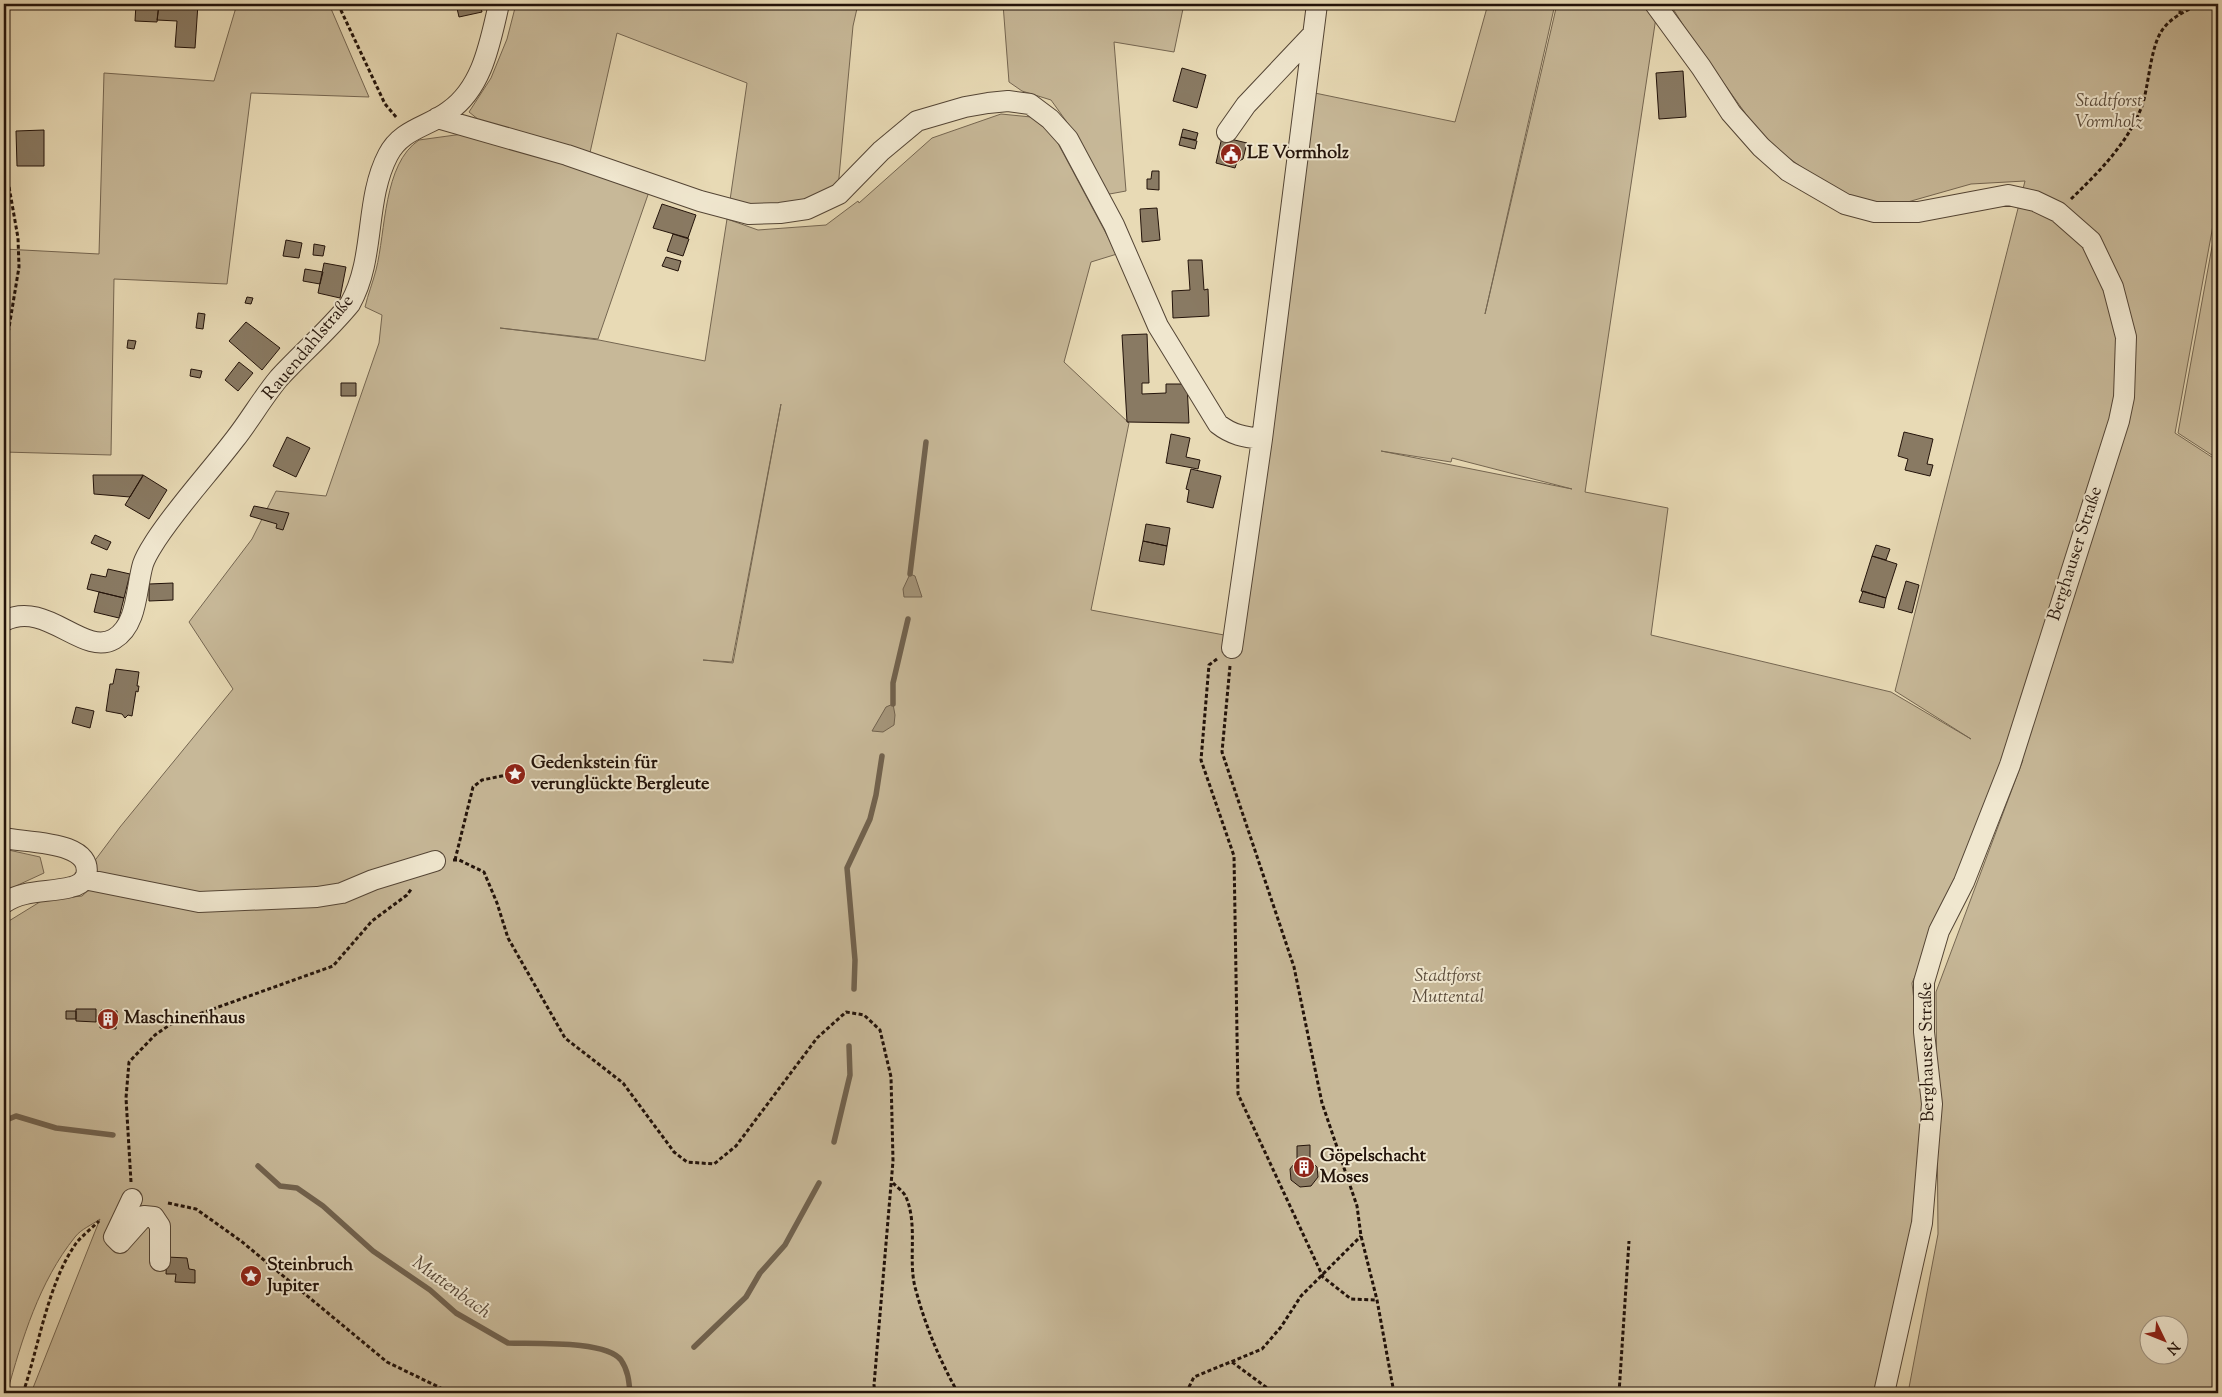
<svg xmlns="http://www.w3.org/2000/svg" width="2222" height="1397" viewBox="0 0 2222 1397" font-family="'Sorts Mill Goudy',serif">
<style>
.green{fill:#c7b898;stroke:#756651;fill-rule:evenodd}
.water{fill:#a5967b;stroke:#71624e}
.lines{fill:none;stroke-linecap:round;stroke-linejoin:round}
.stream{stroke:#71624e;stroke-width:5.5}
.building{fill:#897a63;stroke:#23130a}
.minor-casing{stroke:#544535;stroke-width:22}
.path{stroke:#23130a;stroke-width:3;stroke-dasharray:4 2.5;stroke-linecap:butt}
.minor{stroke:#f0e7cf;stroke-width:20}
.labels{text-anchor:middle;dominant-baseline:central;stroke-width:4;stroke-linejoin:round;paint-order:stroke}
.park-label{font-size:18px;font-style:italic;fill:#5c4d3c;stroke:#f0e7cf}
.poi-label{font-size:18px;font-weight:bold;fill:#23130a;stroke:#f0e7cf;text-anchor:start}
.street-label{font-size:18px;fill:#23130a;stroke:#f0e7cf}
.water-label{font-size:19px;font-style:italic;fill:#574737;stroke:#f0e7cf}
</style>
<rect width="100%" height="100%" fill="#e8dab5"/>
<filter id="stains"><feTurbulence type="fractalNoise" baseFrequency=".004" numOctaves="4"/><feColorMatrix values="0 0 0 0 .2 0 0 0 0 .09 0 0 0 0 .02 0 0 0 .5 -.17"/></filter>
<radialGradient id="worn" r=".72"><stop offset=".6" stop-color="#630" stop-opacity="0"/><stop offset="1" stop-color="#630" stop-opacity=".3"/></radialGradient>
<path class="green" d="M237,4H329L369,97L251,93L227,284L114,279L111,455L4,452V249L99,254L104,73L214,81Z
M516,4H858L853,26L838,188L815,209L729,207L747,83L617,33L589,157L484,124L469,112L491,78L507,39Z
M1003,4H1184L1174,52L1114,42L1126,191L1104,195L1074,132L1051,100L1022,91L1009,82Z
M1488,4H1555L1485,314L1557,4H1658L1585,492L1668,508L1651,635L1891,692L1971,739L1895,691L2025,181L1971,184L1890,207L1840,194L1770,145L1758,131L1690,36L1670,4H2218V198L2175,433L2218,461V1393H1908L1938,1234L1936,992L2023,760L2004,758L1959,879L1912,983L1926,1107L1912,1222L1877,1393H31L100,1219C92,1225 81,1229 75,1237C39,1282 22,1339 7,1393H4V924L43,900L82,896L94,885L90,867L120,827L233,689L189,622L252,539L276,491L326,496L379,343L382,315L365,307C368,294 373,282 376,270C386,231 383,164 419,140L470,133L651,186L598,339L500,328L599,340L705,361L727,219L758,230L826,225L858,201L859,203L932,138L1001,114L1031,117L1054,136L1117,254L1091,262L1064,362L1129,423L1091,610L1240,638L1263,502L1310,92L1455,122ZM781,404L733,663L703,660L732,662ZM1381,451L1451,462L1452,458L1572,489ZM2150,1324H2180V1354H2150Z
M2218,214V459L2178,433Z
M4,849L40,857L44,873L18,885L4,893Z"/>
<path class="water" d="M910,574L915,576L922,597H904L903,589Z
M893,704L895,715L894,725L883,732L872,731L886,707Z"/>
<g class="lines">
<path class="stream" d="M910,574L926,442
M893,704V683L908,619
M854,989L855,960L847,868L870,819L876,795L882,756
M4,1121L16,1116L56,1128L113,1135
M834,1142L850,1075L849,1046
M258,1166L280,1186L297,1188L323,1206L373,1251L430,1290L456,1313L508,1343C533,1344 606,1340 621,1360C628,1370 629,1381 630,1393
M694,1347L746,1297L760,1273L785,1245L819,1183"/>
</g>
<path class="building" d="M136,4H159L157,22L135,21Z
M159,4H198L195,48L175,47L177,21L157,20Z
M456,4H480L482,12L459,17Z
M926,4H951L950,7Z
M1182,68L1206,75L1197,108L1173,101Z
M1683,71L1686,117L1659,119L1656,73Z
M1183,129L1198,133L1196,140L1181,137Z
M44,130V166H17L16,131Z
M1181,137L1197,141L1195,149L1179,145Z
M1222,137L1247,143L1243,159L1237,162L1235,168L1216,163Z
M1152,171H1159V190L1147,189V179H1151Z
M662,204L696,215L688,238L653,228Z
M1157,208L1160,240L1142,242L1140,209Z
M673,234L689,239L683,256L667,251Z
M286,240L302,243L299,258L283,256Z
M314,244L325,246L323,256L313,255Z
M666,257L681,261L678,271L662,266Z
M1188,260H1202L1204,290L1208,289L1209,316L1173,318L1172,291L1190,290Z
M324,263L346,267L340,298L318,293Z
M305,269L323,272L320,284L303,281Z
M247,297L253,298L251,304L245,303Z
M198,313L205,314L203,329L196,328Z
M246,322L280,348L262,370L229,341Z
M1147,334L1149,383H1142V394L1166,393V384H1187L1189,423L1127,422L1122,335Z
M128,340L136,341L134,349L127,348Z
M239,362L253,373L238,391L225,380Z
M191,369L202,371L200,378L190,376Z
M341,383H356V396H341Z
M1904,432L1933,439L1927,464L1933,465L1930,476L1905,470L1908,459L1898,456Z
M1171,434L1190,438L1186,457L1200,460L1198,469L1166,463Z
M287,437L310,448L296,477L273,466Z
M1191,469L1221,476L1213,508L1187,502L1189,490L1186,489Z
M93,475H143V476L130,497L94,494Z
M143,475L167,490L149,519L125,505Z
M254,506L289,513L283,530L276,528L277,524L250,516Z
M1146,524L1170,528L1167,546L1143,541Z
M95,535L111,542L107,550L91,543Z
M1143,541L1167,546L1164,565L1139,561Z
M1876,545L1890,549L1886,560L1872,556Z
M1872,556L1897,564L1886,598L1861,591Z
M108,569L130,574L124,598L87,589L91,574L106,577Z
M1906,581L1919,585L1912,613L1898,609Z
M173,583V600L149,601V584Z
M1863,591L1886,598L1884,608L1859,602Z
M99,592L124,598L119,618L94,612Z
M116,669L139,672L137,686H139L138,692L136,691L132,716L128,715L125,718L122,714L106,711L110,684H113Z
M76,707L94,711L90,728L72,723Z
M76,1009H96V1022L76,1021Z
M101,1010L117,1011L116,1029L100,1028Z
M66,1011H76V1019H66Z
M1310,1145V1160L1317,1167L1318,1177L1311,1186L1300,1187L1291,1180L1290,1169L1297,1160V1146Z
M167,1257L187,1258L189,1269L195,1270V1283L175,1282L176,1274H166Z"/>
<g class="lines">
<g class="minor-casing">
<path id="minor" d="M1655,4L1701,67L1731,113L1761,147L1788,171L1845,204L1875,212H1918L2008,195L2035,201L2058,212L2091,241L2113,287L2126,337L2124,397L2119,421L2010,765L1964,882L1939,931L1924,982V1032L1932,1104L1922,1223L1884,1393
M437,118L567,155L700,201L749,214L780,213L807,209L839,194L881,151L917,121L965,107L988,103L1008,101L1030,104L1050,119L1068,139L1114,225L1158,326L1218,424C1232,435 1244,437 1262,439
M1227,132L1246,105L1313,34
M4,621C46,599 83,657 114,639C138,625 136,587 143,564C146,555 151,548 156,540C179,505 209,473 235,439C250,420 263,397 279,378C302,353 328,331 350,304C376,258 364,201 388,155C401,129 428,127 449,111C483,87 490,42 499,4
M1232,648L1262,439L1317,4
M4,838C24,843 95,840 86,876C84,882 77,886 71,887C49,893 24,889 4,903
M84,879L199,902L317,897L342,893L373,880L435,861
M132,1199L114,1237L120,1243L144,1216L154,1217L160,1226V1261"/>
</g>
<path class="path" d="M338,4L385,104L397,118
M2180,4V14
M2204,4L2218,6
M2071,199C2099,172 2128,143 2142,106C2149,85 2150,50 2161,32C2169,18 2187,10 2201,4
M4,358L19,267L18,238L8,181
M1217,659L1209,665L1201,760L1234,856L1238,1094L1323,1277L1351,1299L1377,1300
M1230,666L1222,752L1294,967L1322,1103L1357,1206L1361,1236L1377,1300L1394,1393
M453,860H459L484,872L497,903L508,938L565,1038L623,1083L674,1152L687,1162L714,1164L736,1146L817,1038L846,1012L864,1015L880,1030L891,1077L893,1161L874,1385L875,1393
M455,860L473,787L482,780L512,774L516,770L519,775L515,778L512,774
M131,1182L126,1098L129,1062L155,1035L171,1024L333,966L372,921L407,895L412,888
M893,1183C897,1187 904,1192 906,1197C918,1225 908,1259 915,1287C925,1325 939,1359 958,1393
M168,1203L196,1209L241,1241L387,1362L451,1393
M1232,1362L1274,1393
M23,1393C39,1346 48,1282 77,1242C83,1235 92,1228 99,1221
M1186,1393L1194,1377L1262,1349L1281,1327L1301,1296L1361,1236
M1580,1393L1589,1391L1603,1393
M1619,1393L1629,1241"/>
<use href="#minor" class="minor"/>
</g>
<defs>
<g id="civic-disc" transform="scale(1.125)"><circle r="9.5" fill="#8f2418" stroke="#f0e7cf"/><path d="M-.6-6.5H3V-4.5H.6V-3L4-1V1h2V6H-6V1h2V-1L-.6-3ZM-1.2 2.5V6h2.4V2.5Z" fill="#fff"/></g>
<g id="sight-disc" transform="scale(1.125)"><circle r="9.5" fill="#8f2418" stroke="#f0e7cf"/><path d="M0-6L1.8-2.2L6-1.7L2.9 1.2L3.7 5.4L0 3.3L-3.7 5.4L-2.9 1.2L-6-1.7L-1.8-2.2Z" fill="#fff"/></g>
<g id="building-disc" transform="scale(1.125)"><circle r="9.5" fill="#8f2418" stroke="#f0e7cf"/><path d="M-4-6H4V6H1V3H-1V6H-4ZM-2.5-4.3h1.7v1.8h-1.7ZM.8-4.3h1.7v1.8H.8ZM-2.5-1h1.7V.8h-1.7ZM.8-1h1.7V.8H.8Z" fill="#fff"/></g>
</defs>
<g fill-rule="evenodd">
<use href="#civic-disc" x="1231" y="154"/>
<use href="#sight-disc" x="515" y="774"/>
<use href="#building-disc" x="108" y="1019"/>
<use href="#building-disc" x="1304" y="1167"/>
<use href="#sight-disc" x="251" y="1276"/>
</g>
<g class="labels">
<g class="park-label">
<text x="2109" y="102">Stadtforst<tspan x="2109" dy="21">Vormholz</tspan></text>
<text x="1448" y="977">Stadtforst<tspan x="1448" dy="21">Muttental</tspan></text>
</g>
<g class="poi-label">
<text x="1247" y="154">LE Vormholz</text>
<text x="531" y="764">Gedenkstein für<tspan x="531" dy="21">verunglückte Bergleute</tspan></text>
<text x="124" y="1019">Maschinenhaus</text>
<text x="1320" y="1157">Göpelschacht<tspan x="1320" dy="21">Moses</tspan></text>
<text x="267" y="1266">Steinbruch<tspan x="267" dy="21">Jupiter</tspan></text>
</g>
<g class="street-label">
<text transform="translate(309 348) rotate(-50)">Rauendahlstraße</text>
<text transform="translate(2076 554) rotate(-72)">Berghauser Straße</text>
<text transform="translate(1928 1052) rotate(-91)">Berghauser Straße</text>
</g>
<g class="water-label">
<text transform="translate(451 1288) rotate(36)">Muttenbach</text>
</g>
</g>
<rect width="2222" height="1397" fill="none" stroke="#e8dab5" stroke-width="20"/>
<rect x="5" y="5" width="2212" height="1387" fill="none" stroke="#23130a" stroke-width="2.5"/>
<rect x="10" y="10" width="2202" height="1377" fill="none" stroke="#23130a"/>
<g transform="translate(2164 1340) rotate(133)"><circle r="24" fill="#f0e7cf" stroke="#9e9280"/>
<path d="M0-4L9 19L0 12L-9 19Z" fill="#8f2418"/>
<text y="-8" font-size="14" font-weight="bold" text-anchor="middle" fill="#23130a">N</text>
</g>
<rect width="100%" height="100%" filter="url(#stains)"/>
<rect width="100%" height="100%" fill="url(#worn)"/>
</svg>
